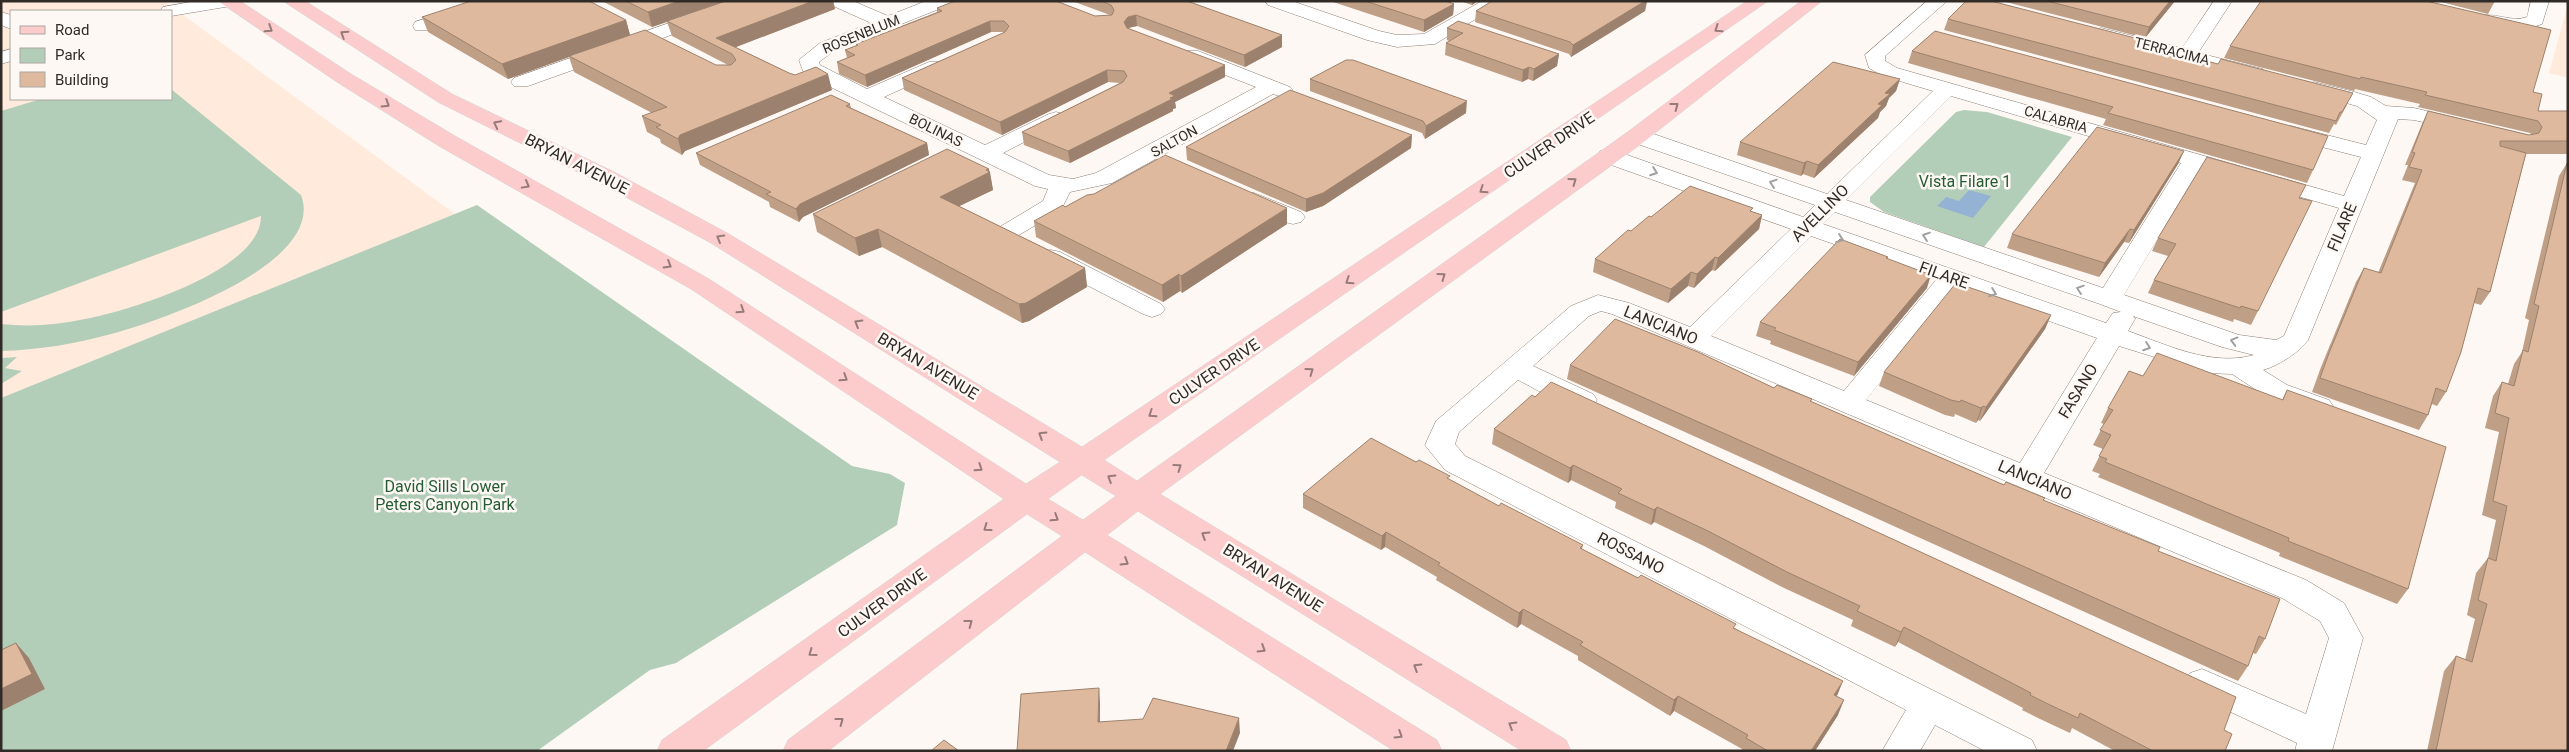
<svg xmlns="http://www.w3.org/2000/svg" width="2569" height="752" viewBox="0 0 2569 752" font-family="Roboto,sans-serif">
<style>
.built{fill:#ffeadb;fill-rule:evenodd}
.green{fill:#b3ceb8}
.water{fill:#94b2d4}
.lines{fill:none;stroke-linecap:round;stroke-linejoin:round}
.minor-casing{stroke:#8c7f76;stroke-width:1}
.major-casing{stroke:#d6d5d4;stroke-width:1}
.minor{fill:#fff;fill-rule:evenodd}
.major{fill:#fccbcc;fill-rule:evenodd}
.wall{fill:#c09f87}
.shaded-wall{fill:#9c826e}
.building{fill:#dfb99d;stroke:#9c826e}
.oneway{stroke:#967b7a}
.oneway2{stroke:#a2a09e}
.labels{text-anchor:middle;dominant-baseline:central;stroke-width:5;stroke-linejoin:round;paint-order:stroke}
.far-street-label{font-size:14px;fill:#302b27;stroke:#fef8f4}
.street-label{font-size:16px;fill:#302b27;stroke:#fef8f4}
.park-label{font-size:16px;fill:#245c34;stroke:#fef8f4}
</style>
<rect width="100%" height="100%" fill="#fef8f4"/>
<path class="built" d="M1,1H164L455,214L1,398ZM11,11H171V99H11Z
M2568,4V78L2549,73Z"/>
<path class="green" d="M171,89L301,195C327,264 159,321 111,334C75,344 38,350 1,351V324C29,327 57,325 85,319C129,311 262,270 261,216L1,312V111L41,99H171Z
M1964,110L1987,112L2072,137L1984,247L1884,212L1870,202V197L1956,112Z
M477,205L852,466L890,474L905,483L897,525L676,663L650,670L537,751H1V398Z
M17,357L5,368L22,371L1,384V358Z"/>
<path class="water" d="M1969,190L1991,196L1973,218L1937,206L1946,197L1959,201Z"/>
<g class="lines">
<g class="minor-casing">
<path id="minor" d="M196,1H240L237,5L171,16V11H160L163,7Z
M478,1H506L503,5L429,30H415L413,26L415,22Z
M731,1H758L755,5L528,86H514L511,82L514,78Z
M828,1H853L888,16L926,1H952L949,5L834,51L819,62L820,65L867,89L929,62H943L946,66L943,70L884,97L985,145L1049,114L1056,112L1063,114L1067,118L1063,122L1003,153L1049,175L1073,179L1096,173L1256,87L1184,59L1181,55L1184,51H1198L1290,87L1293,91L1290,95L1283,97L1273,94L1112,183L1070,192L1061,210L1014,238L1006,240L998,238L994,233L998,228L1043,201L1048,189L1035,186L814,79L803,71L799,60L820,43L871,23L831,5Z
M1265,1H1292L1379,31L1397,35L1424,34L1482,1H1505L1435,44L1397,47L1367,40L1268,5Z
M1927,1H1947L1885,56V61L1897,68L2344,196L2361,157L2283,137L2280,132L2283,127L2291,126L2366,145L2377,120L2357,106L2307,92L2304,88L2307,84L2314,82L2351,91L2371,97L2386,106L2414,108L2469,121L2473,125L2469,129L2462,131L2414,120L2398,119L2308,340C2300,352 2278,366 2263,370L2287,385L2329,400L2333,406L2329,412L2319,415L2267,397L2232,374L2206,373L2119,346L2044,473L2306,580L2344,603L2363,638L2332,751H2295L2297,743L2190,693L2184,683L2190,673L2202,669L2306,714L2329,638L2320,621L2282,598L1612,314L1601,311L1589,316L1533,366L1593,394L1597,400L1593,406C1569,412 1539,390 1518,380L1459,432L1455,444L1465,456L2032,740L2037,751H1985L1935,725L1920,751H1882L1906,710L1445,470L1425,445L1436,421L1571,306L1598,295L1629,303L1690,327L1791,229L1600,161L1597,156L1600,151L1608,149L1616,151L1803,217L1815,205L1629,141L1626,136L1629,131L1637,130L1645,131L1827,194L1933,91L1883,76L1869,68L1865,55ZM1951,96L2181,163L2103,288L1846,200ZM2200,168L2339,208L2284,336L2276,340L2239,335L2124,295ZM1835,212L2100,304L2121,312L2113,313L2106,323L1823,224ZM1811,236L1936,280L1844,391L1711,336ZM1956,288L2097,338L2020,463L1866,400ZM2133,316L2222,347L2254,355C2212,367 2167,345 2128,331L2135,319Z
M2214,1H2232L2198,53L2263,69L2266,73L2263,77H2249L2094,38L2092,34L2094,30L2101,28L2182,48Z
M2531,1H2549L2542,24C2521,32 2502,29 2480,24L2478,20L2480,16C2496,12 2512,23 2527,17Z
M1,12L11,15V29L1,25Z
M11,49V61L1,64V52Z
M1254,193L1301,212L1305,217L1301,222L1293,224L1285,222L1246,205L1242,200L1246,195Z
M1051,250L1060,252L1161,304L1165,309L1161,314L1152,317L1143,314L1042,262L1039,257L1042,252Z"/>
</g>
<g class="major-casing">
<path id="major" d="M218,1H240L351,74L455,136L709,279L1026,484L1060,462L711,243L596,181L438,102L283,1H305L452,94L612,171L727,233L1082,447L1747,1H1768L1104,460L1137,481L1629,131L1801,1H1822L1645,141L1160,494L1566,740L1571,751H1522L1138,511L1107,535L1437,740L1442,751H1394L1085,552L828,751H783L788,740L1062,536L1027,514L703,751H657L662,740L1004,499L691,289L439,146L337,82ZM1082,475L1116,496L1083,520L1048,499Z"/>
</g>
<use href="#minor" class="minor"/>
<use href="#major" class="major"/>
</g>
<path class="wall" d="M602,1H833L835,9L735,47L789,73L832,90L685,151L682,155L661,143L660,139L647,132L642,116L652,113L574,72L569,57L508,79L428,32L422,17L626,20L630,35L608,43L716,65H728L672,36L667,22L652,27Z
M1072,1H1187L1282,35V47L1245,67L1137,26L1128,28L1225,77L1175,102L1176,108L1173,109V111L1070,163L1024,145L1022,132L1120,83L1108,82L1002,135L904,90L902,78L1005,32H991L867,87L839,74L837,62L847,58L845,50L856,46V44L937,12V8L1095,16L1110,15Z
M1330,1H1446L1454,4L1453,15L1424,32Z
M1460,1H1478L1472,5Z
M1492,1H1647L1645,11L1571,57L1569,54L1475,22L1476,11Z
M2002,1H2175L2145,38Z
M2437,1H2495L2488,14Z
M1948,19L2138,43L2347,105L2336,125L2334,124L2329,133L1944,30Z
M1447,28L1559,54L1557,66L1533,81L1528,79L1522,82L1445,55L1446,43L1449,41L1447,40Z
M1935,31L2313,170L2307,183L2103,125L2106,119L1908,63L1912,51Z
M2230,46L2533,92L2538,111H2568V154H2526L2490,292L2481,305L2474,303L2446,392L2437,406L2432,404L2428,415L2419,430L2312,392L2321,367L2356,282L2364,268L2378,273L2415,183L2402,180L2408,165H2405L2422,124L2428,111L2529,135H2532L2530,133L2418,107L2420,104L2355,89L2354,91L2224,58Z
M1310,79L1466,113L1425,139L1422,133L1310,91Z
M1900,79L1896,91L1889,98L1886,106L1880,112L1878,118L1814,178L1803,174L1801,176L1737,155L1740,142Z
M850,104L851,108L927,143L929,155L803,217L799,222L770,207L769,202L700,165L696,153Z
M1412,135L1411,148L1323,206L1306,212L1187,160L1186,147Z
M2184,151L2178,164L2129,243L2124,242L2099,277L2007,248L2012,234Z
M2567,163L2568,751H2427L2444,671L2456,656L2465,660L2475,619L2467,615L2476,573L2488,558L2496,520L2482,515L2499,432L2485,428L2493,396L2502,382L2508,384L2514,364L2522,352L2529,320L2525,318L2559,176Z
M989,169L993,190L959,206L1085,268L1087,287L1029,321L1022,323L882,247L859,256L817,232L813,214Z
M2299,198L2258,311L2251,325L2234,319L2233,322L2148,293L2154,280L2168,256L2152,251L2158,238Z
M1065,207L1287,224L1182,293L1180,291L1163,302L1036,237L1034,221Z
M1752,212L1762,215L1759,229L1715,271L1712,270L1694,288L1688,286L1668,303L1593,272L1595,259L1651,217Z
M1888,257L1887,259L1927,288L1854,376L1770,344L1771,341L1756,336L1760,322Z
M2051,315L2045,329L1980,421L1978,420L1976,423L1955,414L1954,417L1945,415L1879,386L1884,372Z
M1570,365L1774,388L1812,399L1811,402L2004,485L2044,501L2158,551L2265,639L2256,654L2253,653L2248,666L2238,681L1567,379Z
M2143,376L2282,400L2287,390L2408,589L2397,604L2279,556L2280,553L2098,477L2100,474L2092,471L2103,449L2093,445L2104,424L2101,423L2108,408Z
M1494,429L2224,730L2225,751H2115L2072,728L2070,733L2040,719L2022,710L2023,708L1898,642L1895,647L1851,626L1853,620L1782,587L1704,546L1654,522L1651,525L1615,508L1616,502L1571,480L1568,483L1492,444Z
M1450,480L1499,506L1583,545L1582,549L1735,628L1837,696L1838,715L1815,751H1742V749L1674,711L1670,716L1578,660V656L1521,624L1517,628L1436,580L1437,577L1385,547L1381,550L1303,508V494Z"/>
<path class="shaded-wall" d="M679,1H725L652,27L648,12Z
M813,1H833L835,9L726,51L716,38Z
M1472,1H1478L1472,5Z
M1645,1H1647L1645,11L1571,57L1573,45Z
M2170,1H2175L2145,38L2149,27Z
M1454,4L1453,15L1424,32V20Z
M1136,15L1137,26L1128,28L1125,33L1124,22L1128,17Z
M626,20L630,35L508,79L502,64Z
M990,21L991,32L867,87L865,75Z
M1282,35V47L1245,67L1244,55Z
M1559,54L1557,66L1533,81L1534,69Z
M1225,65V77L1175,102L1176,108L1173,109V111L1070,163L1068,151L1169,93Z
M1529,67L1528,79L1522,82L1523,70Z
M1107,70L1108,82L1002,135L1000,122Z
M828,74L832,90L685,151L682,155L678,139L680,135Z
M1900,79L1896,91L1889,98L1886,106L1880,112L1878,118L1814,178L1818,165L1878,104L1885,93Z
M1467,101L1466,113L1425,139L1426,126Z
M1412,135L1411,148L1323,206L1306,212V199Z
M927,143L929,155L803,217L799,222L796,209L800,204Z
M2184,151L2178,164L2129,243L2134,230Z
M1807,161L1803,174L1801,176L1804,163Z
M989,169V173L990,172L993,190L943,214L940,197Z
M1287,208V224L1182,293L1181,276Z
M1762,215L1759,229L1715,271L1718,258Z
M878,229L882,247L859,256L855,238Z
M2130,229L2124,242L2099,277L2105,263Z
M1715,257L1712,270L1694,288L1697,274Z
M1085,268L1087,287L1029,321L1022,323L1019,304Z
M1691,272L1688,286L1668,303L1671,289Z
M1179,274L1180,291L1163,302L1162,285Z
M1931,275L1927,288L1854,376L1858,362Z
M2051,315L2045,329L1980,421L1986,407Z
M1983,406L1978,420L1976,423L1981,408Z
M1573,465L1571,480L1568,483L1570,468Z
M1657,507L1654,522L1651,525L1654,510Z
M1386,532L1385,547L1381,550L1382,536Z
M1523,609L1521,624L1517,628L1519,613Z
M1904,627L1898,642L1895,647L1901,632Z
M16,643L29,658L45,689L1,711V689Z
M1843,681L1837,696L1834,695Z
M1099,688L1100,703V737L1098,722Z
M1678,696L1674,711L1670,716L1674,700Z
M1844,700L1838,715L1815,751H1811Z
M1239,718L1240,733L1233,751H1226Z"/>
<path class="building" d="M471,1H589L626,20L502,64L422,17Z
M626,1H679L648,12Z
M726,1H813L716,38L789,73L795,75L816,67L828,74L680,135L678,139L656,127L661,125L642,116L667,107L569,56L645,30L716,65H731L736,60L732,54L667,21Z
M955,1H1056L1095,16L1112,15L1114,10L1111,5L1101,1H1187L1282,35L1244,55L1136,15L1128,17L1124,22L1127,28L1225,65L1169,93L1175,96L1170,98L1172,99L1068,151L1022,132L1123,82L1127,76L1124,71L1107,70L1000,122L902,78L1005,32L1009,26L1004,21H990L865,75L837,62L855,55L845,50L858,45L856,44L942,11L937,8Z
M1365,1H1446L1454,4L1424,20Z
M1492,1H1645L1573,45L1570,42L1476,11Z
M1966,1H1991L2139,39L2136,43L2153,47L2218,64L2221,59L2353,93L2342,112H2340L2336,121L1948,19Z
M2047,1H2170L2149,27Z
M2261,1H2426L2551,30L2533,92L2542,94L2538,111H2568V141H2500V146L2526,153L2490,292L2478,288L2461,352L2446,392L2436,388L2428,415L2320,378L2329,353L2364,268L2381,273L2422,170L2409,167L2415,153L2412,152L2428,111L2529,135L2539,133L2542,127L2538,121L2425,95L2427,92L2361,77L2360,79L2230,46Z
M1458,21L1559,54L1534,69L1529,67L1523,70L1446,43L1463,33L1447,28Z
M1935,31L2328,136L2313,170L2108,113L2113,107L1912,51Z
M1346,60H1353L1467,101L1426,126L1423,121L1310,79Z
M1833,62L1900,79L1885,93L1890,94L1878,104L1882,105L1818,165L1807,161L1804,163L1740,142Z
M1290,90L1412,135L1323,193L1306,199L1186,147Z
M831,95L850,104L846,106L927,143L800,204L796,209L766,194L771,192L696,153Z
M2097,127L2184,151L2134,230L2130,229L2105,263L2012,234Z
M947,149L989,169L986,170L990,172L940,197L1085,268L1026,303L1019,304L878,229L855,238L813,214Z
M1165,155L1287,208L1181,276L1179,274L1162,285L1034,221L1063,205L1065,207L1087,195L1094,194Z
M2207,157L2306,185L2299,198L2312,201L2258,311L2241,306L2240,308L2154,280L2176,244L2158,238Z
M2567,163H2568V751H2436L2456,656L2472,662L2487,604L2478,600L2488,558L2496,561L2507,506L2493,501L2509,418L2495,413L2502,382L2514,386L2523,350L2528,352L2539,306L2534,304Z
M1690,186L1753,208L1750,211L1762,215L1718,258L1715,257L1697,274L1691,272L1671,289L1595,259L1628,230L1631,231L1649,216L1651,217Z
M1840,239L1888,257L1886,258L1931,275L1858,362L1774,330L1776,328L1760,322Z
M1956,283L2051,315L1986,407L1983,406L1981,408L1961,400L1960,402L1951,400L1884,372Z
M1615,319L1698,352L1774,388L1777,385L1812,399L1810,401L2004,485L2006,482L2045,498L2043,500L2160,547L2158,551L2280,599L2265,639L2259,636L2248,666L1570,365Z
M2157,353L2283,400L2287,390L2446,447L2408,589L2288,541L2289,538L2105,462L2107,459L2099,456L2111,435L2100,430L2113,410L2108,408L2129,371L2143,376Z
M1551,382L2236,697L2224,730L2232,734L2225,751H2153L2080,713L2078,718L2048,704L2030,695L2031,693L1904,627L1901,632L1857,611L1860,606L1787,572L1708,531L1657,507L1654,510L1618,493L1622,489L1573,465L1570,468L1494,429L1532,395L1535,397Z
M1371,438L1416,462L1419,460L1450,476L1447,478L1499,506L1501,503L1583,545L1580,548L1638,578L1641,575L1736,624L1733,628L1843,681L1834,695L1844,700L1811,751H1768L1746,738L1748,735L1678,696L1674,700L1580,645L1583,642L1523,609L1519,613L1438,565L1440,563L1386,532L1382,536L1303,494Z
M16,643L32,674L1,689V650Z
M1099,688L1098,722L1143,719L1153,698L1239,718L1226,751H1017L1021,694Z
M944,740L959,751H931Z"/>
<defs><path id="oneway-chevron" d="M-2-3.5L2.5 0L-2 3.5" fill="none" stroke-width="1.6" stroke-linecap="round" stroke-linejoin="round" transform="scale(1.25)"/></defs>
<g class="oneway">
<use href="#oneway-chevron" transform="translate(269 29) rotate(33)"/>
<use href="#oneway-chevron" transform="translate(1718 29) rotate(145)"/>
<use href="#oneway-chevron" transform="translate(344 34) rotate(-147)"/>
<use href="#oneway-chevron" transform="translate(386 104) rotate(32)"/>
<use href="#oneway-chevron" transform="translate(1675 106) rotate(-37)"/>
<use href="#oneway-chevron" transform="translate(497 124) rotate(-153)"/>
<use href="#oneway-chevron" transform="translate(1573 181) rotate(-36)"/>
<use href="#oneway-chevron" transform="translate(526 185) rotate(29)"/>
<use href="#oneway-chevron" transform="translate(1483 190) rotate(146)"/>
<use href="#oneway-chevron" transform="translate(720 238) rotate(-150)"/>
<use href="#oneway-chevron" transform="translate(668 265) rotate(31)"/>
<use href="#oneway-chevron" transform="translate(1442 276) rotate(-36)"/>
<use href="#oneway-chevron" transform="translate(1349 281) rotate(146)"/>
<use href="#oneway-chevron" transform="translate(741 310) rotate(33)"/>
<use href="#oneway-chevron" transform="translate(858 323) rotate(-149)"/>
<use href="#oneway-chevron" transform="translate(1310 371) rotate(-36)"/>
<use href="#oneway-chevron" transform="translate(844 378) rotate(33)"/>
<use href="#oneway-chevron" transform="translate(1152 414) rotate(146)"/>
<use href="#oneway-chevron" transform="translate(1042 435) rotate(-148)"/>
<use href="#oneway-chevron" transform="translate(1178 467) rotate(-36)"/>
<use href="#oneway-chevron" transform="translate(979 468) rotate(34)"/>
<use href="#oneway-chevron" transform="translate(1111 478) rotate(-148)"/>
<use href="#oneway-chevron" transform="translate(1055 518) rotate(33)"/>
<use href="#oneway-chevron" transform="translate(987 528) rotate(144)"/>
<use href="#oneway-chevron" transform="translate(1205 535) rotate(-148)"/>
<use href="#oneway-chevron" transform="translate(1125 562) rotate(32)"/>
<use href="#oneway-chevron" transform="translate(969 623) rotate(-37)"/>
<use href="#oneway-chevron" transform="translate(1262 649) rotate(32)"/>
<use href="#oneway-chevron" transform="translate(812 653) rotate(144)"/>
<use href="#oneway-chevron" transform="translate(1417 667) rotate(-148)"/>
<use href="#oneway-chevron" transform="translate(840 721) rotate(-37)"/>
<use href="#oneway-chevron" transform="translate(1512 725) rotate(-149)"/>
<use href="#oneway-chevron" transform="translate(1399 735) rotate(32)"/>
</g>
<g class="oneway2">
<use href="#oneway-chevron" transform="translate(1654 172) rotate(20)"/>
<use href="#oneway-chevron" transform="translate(1773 183) rotate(-161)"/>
<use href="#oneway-chevron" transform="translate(1926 236) rotate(-161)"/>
<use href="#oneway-chevron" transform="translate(1840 239) rotate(20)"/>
<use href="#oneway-chevron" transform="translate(2080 289) rotate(-161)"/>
<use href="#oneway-chevron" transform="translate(1993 293) rotate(20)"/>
<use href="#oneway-chevron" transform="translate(2234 341) rotate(-165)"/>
<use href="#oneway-chevron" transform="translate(2147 347) rotate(20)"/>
</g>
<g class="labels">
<g class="far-street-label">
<text transform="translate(861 34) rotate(-22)">ROSENBLUM</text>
<text transform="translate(2172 51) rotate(14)">TERRACIMA</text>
<text transform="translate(2056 119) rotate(16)">CALABRIA</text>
<text transform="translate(936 130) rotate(26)">BOLINAS</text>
<text transform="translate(1174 141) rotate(-29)">SALTON</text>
</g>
<g class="street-label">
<text transform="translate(1549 145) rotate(-34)">CULVER DRIVE</text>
<text transform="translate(577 164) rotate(27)">BRYAN AVENUE</text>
<text transform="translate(1820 213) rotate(-45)">AVELLINO</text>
<text transform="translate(2342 227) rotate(-67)">FILARE</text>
<text transform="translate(1944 275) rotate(20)">FILARE</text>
<text transform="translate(1661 325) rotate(22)">LANCIANO</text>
<text transform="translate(928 366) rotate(31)">BRYAN AVENUE</text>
<text transform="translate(1214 372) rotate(-34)">CULVER DRIVE</text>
<text transform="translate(2078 391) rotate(-59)">FASANO</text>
<text transform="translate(2035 480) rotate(23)">LANCIANO</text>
<text transform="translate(1631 553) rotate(27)">ROSSANO</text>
<text transform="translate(1273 578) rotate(32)">BRYAN AVENUE</text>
<text transform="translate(882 603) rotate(-36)">CULVER DRIVE</text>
</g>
<g class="park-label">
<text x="1965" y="181">Vista Filare 1</text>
<text x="445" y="486">David Sills Lower<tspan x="445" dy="18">Peters Canyon Park</tspan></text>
</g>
</g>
<rect width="2569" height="752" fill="none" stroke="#302b27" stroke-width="5"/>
<rect x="10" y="10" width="162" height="90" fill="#fef8f4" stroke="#aca6a2"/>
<rect x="20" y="26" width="25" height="8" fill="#fccbcc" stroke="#aca6a2"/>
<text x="55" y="35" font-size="15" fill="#302b27">Road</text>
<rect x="20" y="48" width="25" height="15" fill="#b3ceb8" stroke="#aca6a2"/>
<text x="55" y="60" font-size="15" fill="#302b27">Park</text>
<rect x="20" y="72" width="25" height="15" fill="#dfb99d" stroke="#aca6a2"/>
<text x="55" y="85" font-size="15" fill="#302b27">Building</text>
</svg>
